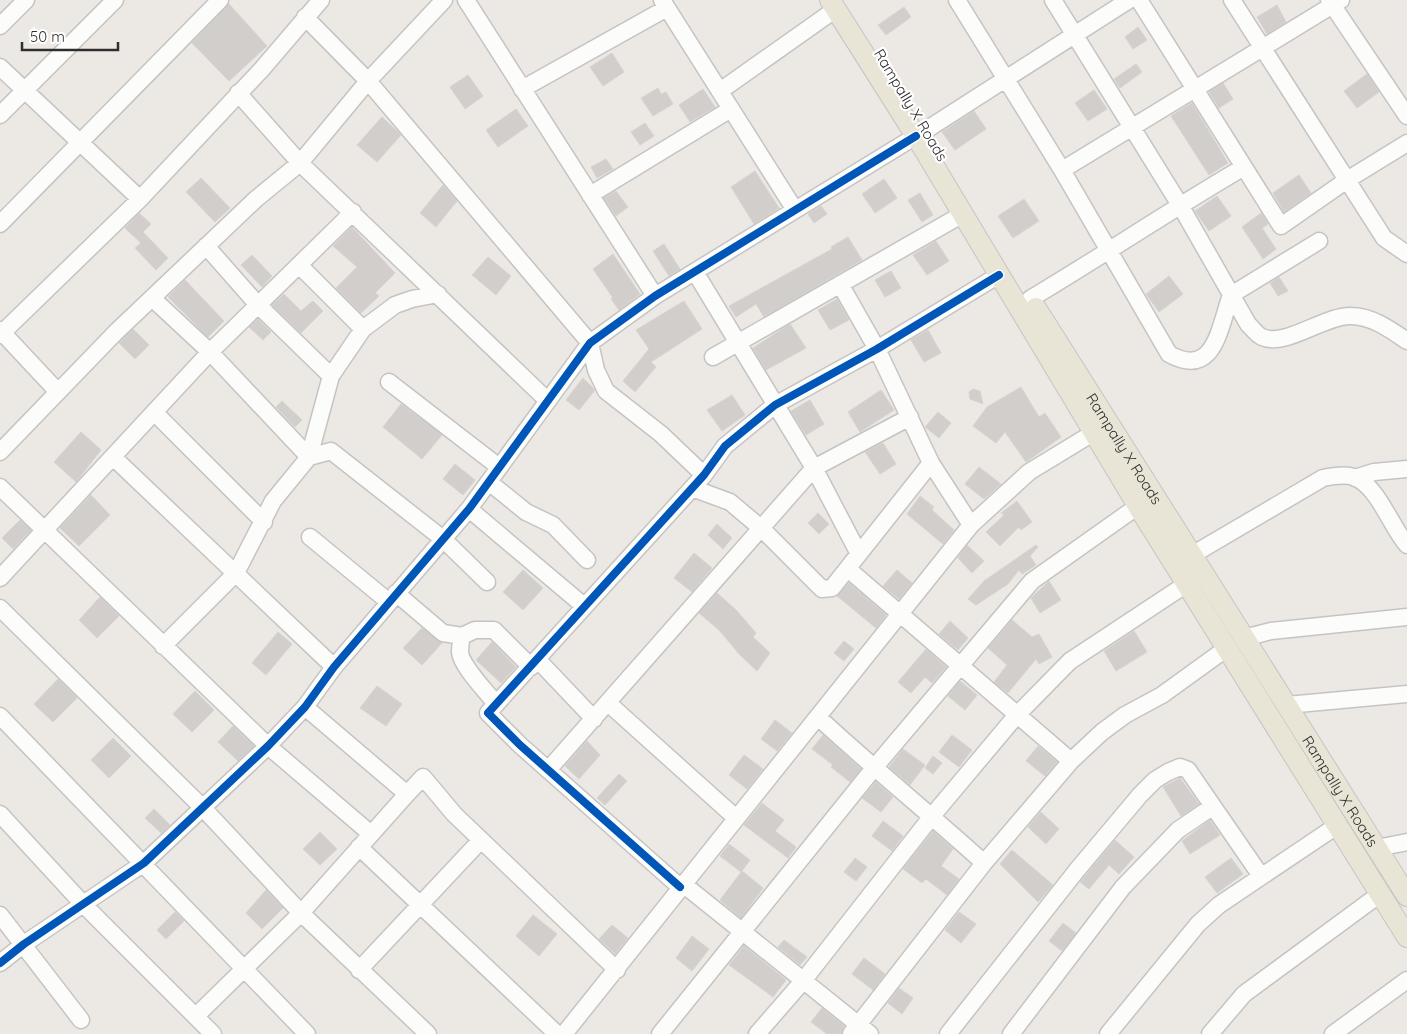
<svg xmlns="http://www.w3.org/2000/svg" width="1407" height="1034" viewBox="0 0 1407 1034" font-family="Quicksand,sans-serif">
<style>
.building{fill:#d1cecb;stroke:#d7d4d0}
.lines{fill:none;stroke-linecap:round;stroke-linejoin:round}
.minor-casing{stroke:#c5c4c5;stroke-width:19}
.major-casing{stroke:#c6c5c4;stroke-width:22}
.minor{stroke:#fcfcfb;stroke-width:16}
.major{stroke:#e8e4d6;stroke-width:20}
.cycleway-casing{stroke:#fff;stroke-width:11}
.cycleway{stroke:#0057b8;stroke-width:8}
.labels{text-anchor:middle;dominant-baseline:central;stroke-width:4.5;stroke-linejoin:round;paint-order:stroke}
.street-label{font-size:15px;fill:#2e2e2e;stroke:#fff}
</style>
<rect width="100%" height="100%" fill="#ece8e4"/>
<path class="building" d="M229,4L267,46L229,81L192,43Z
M1277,5L1286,22L1267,34L1257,17Z
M904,7L911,17L886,35L878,25Z
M1138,27L1147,40L1133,49L1125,37Z
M612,53L624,72L603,86L590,67Z
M1136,64L1142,72L1120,88L1114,79Z
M1367,74L1379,92L1357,108L1344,91Z
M468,75L483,96L465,109L450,87Z
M1223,83L1233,99L1219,108L1209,92Z
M658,88L661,94L666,92L673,104L653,116L641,98Z
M703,89L715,107L690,122L679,105Z
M1094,90L1107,109L1088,121L1075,103Z
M1192,103L1228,163L1209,175L1171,116Z
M516,109L528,126L498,147L486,130Z
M974,111L986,129L955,150L942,132Z
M382,117L401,135L377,162L357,145Z
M645,123L654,136L640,145L631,132Z
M606,159L613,169L597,178L591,167Z
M755,171L779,208L754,224L731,187Z
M1299,175L1311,193L1284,212L1273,193Z
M201,178L230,208L215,222L186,192Z
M884,179L897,198L875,213L862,194Z
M443,185L457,201L436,227L420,213Z
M616,191L628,207L616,216L604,198Z
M920,193L933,215L922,222L908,200Z
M1217,196L1231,216L1209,231L1195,211Z
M1024,199L1039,221L1013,238L998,216Z
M821,206L827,214L814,223L808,214Z
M139,213L151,224L143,232L168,258L156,270L135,248L141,243L125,228Z
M1261,213L1268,224L1262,228L1276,249L1263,259L1242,227Z
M352,227L395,273L375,293L379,296L361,313L336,288L357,267L333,246Z
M848,237L862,260L764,317L756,304L736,317L729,306L832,249L831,247Z
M936,241L949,261L927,275L913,255Z
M664,244L680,269L669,276L653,251Z
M613,254L640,294L619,310L611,299L613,298L593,269Z
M252,255L272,276L262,287L241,265Z
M488,257L511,276L496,295L472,275Z
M891,271L901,288L885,297L875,280Z
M1169,276L1183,294L1159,312L1146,294Z
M1279,277L1288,291L1278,296L1270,283Z
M185,280L224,321L208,337L168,297Z
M284,294L301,311L313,301L323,311L301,333L272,305Z
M837,299L849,320L830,330L818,310Z
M684,301L702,329L651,362L656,367L635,392L623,381L649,349L636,330Z
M258,319L271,332L263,340L249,327Z
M790,324L806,348L766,370L753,348Z
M133,329L149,345L135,359L119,343Z
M928,330L941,353L924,362L911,340Z
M583,378L595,390L579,410L566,400Z
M1021,387L1039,417L1045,413L1061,437L1026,462L1005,432L996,443L973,426L987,407Z
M973,389L980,391L983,404L970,399L969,392Z
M881,390L894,410L860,432L848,412Z
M732,395L745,415L722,431L707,410Z
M810,400L824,424L806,435L791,411Z
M282,401L302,420L295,427L276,407Z
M401,404L442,435L422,459L383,427Z
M938,412L951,423L939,438L925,427Z
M81,432L101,450L76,482L54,462Z
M883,443L896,464L880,474L865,452Z
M455,464L475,480L463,495L443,479Z
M979,467L1001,484L984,499L965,484Z
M91,495L110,515L79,546L60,528Z
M920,496L934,507L932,510L954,530L943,544L907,514Z
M1017,501L1032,522L1021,530L1019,527L1000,546L986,532L1004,515L1001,513Z
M818,513L829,524L819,534L808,523Z
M20,520L31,530L13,549L2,538Z
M717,524L732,538L723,549L708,535Z
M967,545L984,561L972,573L958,558Z
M1036,545L1038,547L1030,556L1036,565L1022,574L1019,570L1008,584L976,605L968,599L984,581Z
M694,553L712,568L692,592L674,578Z
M523,570L543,588L523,610L503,592Z
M897,570L912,583L899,599L883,586Z
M1049,581L1061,600L1040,613L1031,598Z
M849,583L886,615L876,628L837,596Z
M717,593L736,610L756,633L753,637L770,653L757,671L739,654L719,630L699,613Z
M100,597L119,616L97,638L79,620Z
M1012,620L1032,637L1039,634L1052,657L1039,664L1036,659L1008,693L994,682L1007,665L988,648Z
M950,621L968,638L958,650L939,634Z
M422,628L442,643L422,665L403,648Z
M1134,631L1147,652L1116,671L1104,651Z
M278,632L292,644L266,675L252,663Z
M844,641L854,649L844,661L834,653Z
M492,642L516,667L501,683L476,660Z
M926,649L946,667L932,683L925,677L911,693L898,682Z
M58,679L77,698L53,722L34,704Z
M960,681L977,695L965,710L948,696Z
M377,686L402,704L386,726L360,708Z
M195,691L214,710L192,732L173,714Z
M775,720L792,733L777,751L761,739Z
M233,726L254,746L238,761L218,742Z
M823,735L861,769L850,782L831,767L833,765L812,749Z
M952,735L972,750L959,767L939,752Z
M113,738L131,756L109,778L91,760Z
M587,741L600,755L579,779L565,766Z
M1038,746L1057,762L1045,776L1026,761Z
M903,749L925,765L910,785L889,767Z
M744,755L763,769L747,789L729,775Z
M933,756L942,763L933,774L925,768Z
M619,774L627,781L605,805L597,798Z
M1180,778L1199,804L1181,816L1163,787Z
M876,782L893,797L881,812L862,798Z
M762,803L784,820L775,831L796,847L788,858L744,825Z
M154,809L170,825L161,833L145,818Z
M1041,812L1059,829L1046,844L1028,827Z
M1210,820L1220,835L1190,854L1182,841Z
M883,821L903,836L892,851L872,836Z
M933,831L953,849L941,866L959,879L947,895L926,879L922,883L903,869Z
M320,832L337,849L320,865L303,849Z
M1115,840L1134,857L1119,874L1109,865L1089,889L1080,882Z
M729,844L750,860L741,872L720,856Z
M1012,850L1053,885L1038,902L1000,864Z
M855,858L867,867L856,881L844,872Z
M1231,858L1243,874L1217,893L1205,877Z
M742,871L763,888L741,918L720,900Z
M266,890L283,908L262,929L246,913Z
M175,912L184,921L166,939L157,930Z
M959,912L976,924L961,943L945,930Z
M533,915L557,934L539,956L516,936Z
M1063,923L1076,933L1062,951L1049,941Z
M612,925L628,938L615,954L599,939Z
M692,936L709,949L692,971L676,958Z
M784,940L807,957L800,965L778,947Z
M744,946L786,980L773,997L729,965Z
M864,958L885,974L873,990L852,974Z
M899,988L913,998L902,1014L888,1003Z
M822,1008L844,1026L841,1034H827L811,1022Z"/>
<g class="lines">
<g class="minor-casing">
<path id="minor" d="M466,0L655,296
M662,0L795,210
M957,0L1062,170L1169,354C1215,379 1219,328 1231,295L1319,241
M1053,0L1180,205L1248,324C1252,328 1257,335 1262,337C1285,348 1325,315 1351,316C1372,316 1391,330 1407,341
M1139,0L1281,226L1347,180L1407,143
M1232,0L1384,238L1407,254
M1329,0L1407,116
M305,17L368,81L590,343L596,370L606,391L661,434L704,475
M0,26L26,0
M0,67L140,199
M522,89L667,8
M720,91L836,9
M238,93L300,163L548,401
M0,115L115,0
M926,130L1129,0
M1062,170L1341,0
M590,195L731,109
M0,224L220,0
M206,246L258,305L331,376
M299,265L363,329
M695,272L814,468L859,554
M840,284L877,349L931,463L971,525
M152,298L210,352L309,457
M1030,299C1102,256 1172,209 1244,167
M0,330L58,392
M0,335L140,199L262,69L321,0
M713,357L963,214
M389,382L499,467
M154,412L264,522
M0,452L116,332L256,199L300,163L368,81L444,0
M113,457L334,667
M309,457L331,451L443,539L487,582
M1355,478L1374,472L1407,469
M489,482L526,512L553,525L587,560
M0,487L268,746L371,834
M692,488L730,502L762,529L822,589L832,588L931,463
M469,509L584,606
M310,537L389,602
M1192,555L1323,478C1333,476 1345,474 1354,477C1378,486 1391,527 1407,545
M848,569L1071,761
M0,578L210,352L353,212
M396,593L443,633L462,636L475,630H494L531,667
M0,608L203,808L301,913L428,1034
M462,636C461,641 460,647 460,652C461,666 487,692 496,704
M1244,638L1271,631L1407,617
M163,646L236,573L273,501L309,457L331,376L363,329L395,305L412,299L438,294
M537,659L594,719
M608,703L736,818
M1287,705L1407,694
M305,707L407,794L423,777L454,814L617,970
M0,716L307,1034
M819,718C873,768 930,814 984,863
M548,770L814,468L910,417
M0,814L83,904L213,1034
M359,847L557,1034
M1377,848L1407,842
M683,884L870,1034
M680,887L520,745L488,713L704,475L725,446L775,405L877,349L999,275
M0,915L81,1020
M0,963L24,944L144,863L268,746L305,707L334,667L469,509L590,343L655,296L916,136
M359,970L481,840
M196,1016L301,913L407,794
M564,1034L971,525L1029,472L1093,433
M660,1034L874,768L1032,581L1138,506
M757,1034L803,981L932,816L1016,716L1070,661L1188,583
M851,1034L984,863L1071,761L1102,732L1125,715L1162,695L1227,648
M948,1034L1077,870L1140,795L1155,780L1168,772L1180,767L1188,770L1261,876
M1011,1034L1123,887L1178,830L1212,807
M1108,1034L1198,924L1219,905L1338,825
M1210,1034L1244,994L1380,894
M1333,1034L1407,980"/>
</g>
<g class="major-casing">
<g id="major">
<path d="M830,0L916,136L1138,506L1407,937"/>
<path id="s1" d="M1036,308L1407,896"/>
</g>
</g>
<use href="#minor" class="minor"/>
<use href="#major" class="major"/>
<g class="cycleway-casing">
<path id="cycleway" d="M680,887L520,745L488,713L704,475L725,446L775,405L877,349L999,275
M0,963L24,944L144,863L268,746L305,707L334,667L469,509L590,343L655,296L916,136"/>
</g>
<use href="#cycleway" class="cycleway"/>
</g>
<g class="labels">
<g class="street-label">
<text transform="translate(911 105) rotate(59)">Rampally X Roads</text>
<text stroke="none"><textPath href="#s1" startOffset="166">Rampally X Roads</textPath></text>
<text stroke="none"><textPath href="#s1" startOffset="571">Rampally X Roads</textPath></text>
</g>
</g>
<path d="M22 42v8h96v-8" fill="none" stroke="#2e2e2e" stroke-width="2.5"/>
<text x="30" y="42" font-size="15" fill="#2e2e2e" stroke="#ffffff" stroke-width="4" paint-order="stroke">50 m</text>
</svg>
